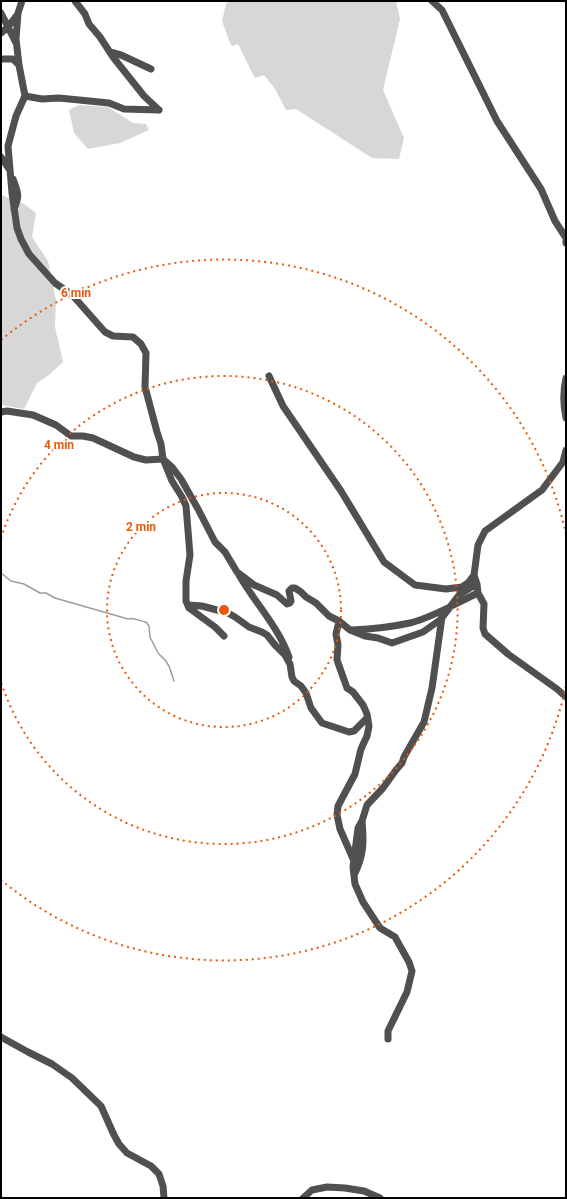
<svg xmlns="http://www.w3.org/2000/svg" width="567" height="1199" viewBox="0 0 567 1199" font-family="Roboto,sans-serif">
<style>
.green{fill:#d7d7d7}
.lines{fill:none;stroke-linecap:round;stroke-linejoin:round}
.stream{stroke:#9e9e9e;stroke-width:1.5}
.minor{stroke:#505050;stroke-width:7}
.ring{fill:none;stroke:#e8590c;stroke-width:2;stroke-dasharray:2 4}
.centre{fill:#e8590c;stroke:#fff;stroke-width:2}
.ring-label{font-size:12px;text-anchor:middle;font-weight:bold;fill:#e8590c;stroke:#fff;stroke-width:4;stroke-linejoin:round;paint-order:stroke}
</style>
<rect width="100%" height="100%" fill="#fff"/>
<path class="green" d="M230,1H396L400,19L383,90L404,138L399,159L372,158L296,109L286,110L275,89L264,75L255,78C249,67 244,56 238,44L232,46L230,43L222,21L226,4Z
M79,105L108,107L133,123L146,124L149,130L120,143L88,149L74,133L69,110Z
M1,195L24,204L36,213L32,237L48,261L56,300L55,327L63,362L49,375L37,383L24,409L1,405Z"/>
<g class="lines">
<path class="stream" d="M1,573L11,581L24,584L40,593H46L55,598L128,619C134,617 139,621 146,622L149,626L150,637L158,653L165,660L169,666L174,681"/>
<path class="minor" d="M22,1L18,13L16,39L19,65L25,96L16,116L8,146L12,193L17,228L21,239L29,254L55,283L68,292L74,297L105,332L113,336L133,337L141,344L146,353L145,387L157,432L161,444L163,459L172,481L182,497L186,506L190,555L186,581V601L189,608L215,627L224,636
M75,1L85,14L89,24L100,37L113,57L144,96L159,110
M432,1L442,10L497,121L541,189L555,221L566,238V243
M1,13L16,43
M1,33L8,27L18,14
M110,52L121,55L151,69
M1,59H13L19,65
M25,96L42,99L59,98L109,103L124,109L159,110
M1,157L9,169
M13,179C18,193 20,195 14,209
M269,376L283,406L341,491L384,562L415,585L446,589L462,587L468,583L474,575
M566,378C563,391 563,404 566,418
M1,412L7,411L33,415L56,425L71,436H83L93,438L134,457L146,460L163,459L172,467L181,479L198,509L215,542L225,552L237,572L254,585L277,595L287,604L290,603L291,601L289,591L292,588H295L301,592L306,597L316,603L329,616L339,621L350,630L365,636L378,638L392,643L423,632L440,620L460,594L477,584L474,575L478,545L485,531L542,490L563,462L566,450
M239,575C255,603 278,626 289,657
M477,584L478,593L484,604L483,628L485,634L508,654L557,689L566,697
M188,605L202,606L228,613L235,617L249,627L262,632L267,635L275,645L285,655L290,664L292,677L294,681L301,686L306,693L311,708L322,723L349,732L354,731L367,718
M339,621L336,634L338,645L337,660L347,688L353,692L363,705L367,714L369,726L367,736L361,749L355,774L338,806L337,815L340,829L354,861
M352,630C372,629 391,627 410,623C434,617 456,603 478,593
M354,875C364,856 364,841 362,821
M1,1037L28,1052L52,1064L72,1078L101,1106L114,1135L119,1144L127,1153L151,1166L159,1174L163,1186L164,1198
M388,1039V1031L407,992L412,971L409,962L395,937L380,928L363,902L355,884L353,867L358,828L362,821L367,805L383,788L396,770L402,763L404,757L424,722L432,688L442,617
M303,1198L312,1190L327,1187L345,1188L364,1191L380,1198"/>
</g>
<g class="ring">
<circle cx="224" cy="610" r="117"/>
<path d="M1 538A234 234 0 1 1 1 682"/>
<path d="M566 686A350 350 0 0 1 1 880M1 340A350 350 0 0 1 566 534"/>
</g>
<circle cx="224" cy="610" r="6" class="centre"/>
<g class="ring-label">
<text x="76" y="297">6 min</text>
<text x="59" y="449">4 min</text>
<text x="141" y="531">2 min</text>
</g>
<rect width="567" height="1199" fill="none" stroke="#000000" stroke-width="4"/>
</svg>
